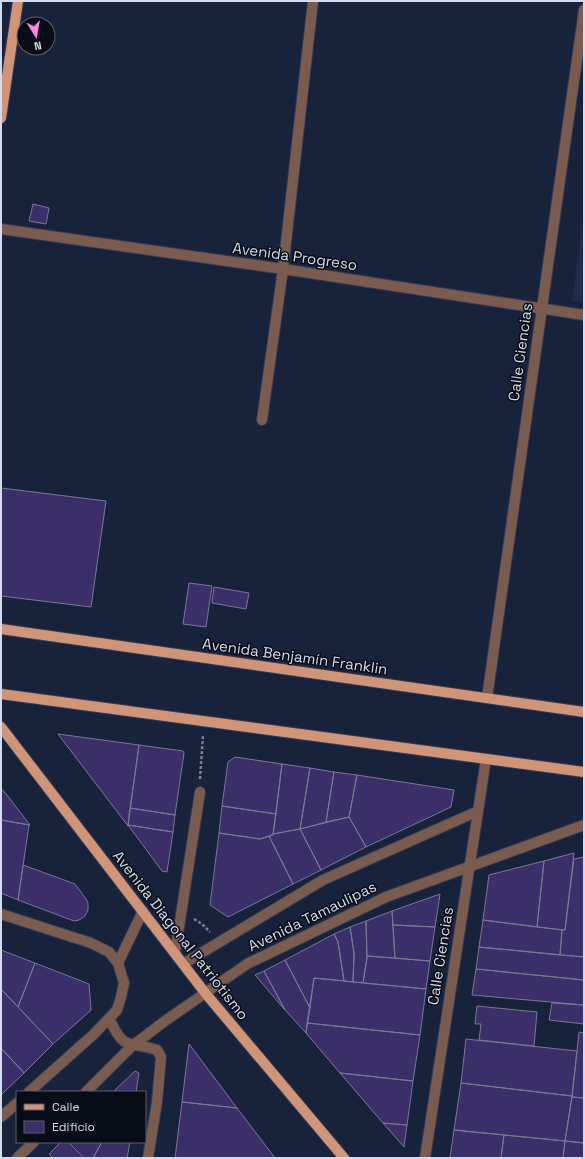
<svg xmlns="http://www.w3.org/2000/svg" width="585" height="1159" viewBox="0 0 585 1159" font-family="'Space Grotesk',sans-serif">
<style>
.built{fill:#212c4a}
.building{fill:#3b2f69;stroke:#7b7797}
.lines{fill:none;stroke-linecap:round;stroke-linejoin:round}
.minor-casing{stroke:#333c54;stroke-width:12}
.major-casing{stroke:#333c54;stroke-width:12}
.path{stroke:#798196;stroke-width:2.5;stroke-dasharray:3 2;stroke-linecap:butt}
.minor{stroke:#795c4f;stroke-width:10}
.major{stroke:#d09578;stroke-width:10}
.labels{text-anchor:middle;dominant-baseline:central;stroke-width:3;stroke-linejoin:round;paint-order:stroke}
.street-label{font-size:15px;fill:#d4dbec;stroke:#080c17}
</style>
<rect width="100%" height="100%" fill="#19223b"/>
<path class="built" d="M584,212V302L572,301Z"/>
<path class="building" d="M33,204L49,208L46,224L29,221Z
M1,488L106,501L91,607L1,596Z
M189,583L212,586L206,627L183,624Z
M214,587L249,593L246,609L212,603Z
M58,734L139,745L128,826Z
M139,745L183,751L184,753L175,815L130,808Z
M235,757L282,764L276,814L222,806L228,762Z
M282,764L310,768L300,829L273,834Z
M310,768L334,772L326,822L300,829Z
M334,772L357,775L349,817L326,822Z
M357,775L454,790L451,807L366,847L349,817Z
M1,788L10,799L30,825L1,820Z
M222,806L276,814L273,835L260,839L219,833Z
M130,808L175,815L173,832L128,825Z
M349,817L366,847L321,870L300,829Z
M1,820L29,825L18,900L1,893Z
M128,825L173,832L167,872L162,871Z
M300,829L321,870L293,884L269,836L273,834Z
M219,833L260,839L269,836L293,884L228,917L210,905Z
M574,853L565,930L537,927L544,861Z
M584,857V957L560,955L562,930H565L574,859Z
M544,861L537,927L483,920L489,875Z
M23,865L75,884L86,899L88,903V910L85,916L79,920L74,921L18,900Z
M440,894L435,927L393,925L392,911Z
M392,911L395,958L367,956L366,921Z
M483,920L562,930L560,955L479,947Z
M366,921L367,959L363,983L353,982L354,953L350,927Z
M393,925L435,927L430,961L395,958Z
M350,927L354,953L353,982L344,981L338,942L334,934Z
M334,934L338,942L344,981L314,978L310,1008L285,960Z
M479,947L584,957V980L476,969Z
M1,950L35,963L18,1007L1,989Z
M367,956L430,961L426,989L363,983Z
M285,960L310,1008L306,1033L285,1010L264,971Z
M35,963L89,984L91,1010L53,1044L18,1007Z
M476,969L584,980V1005L472,995Z
M264,971L285,1010L255,975Z
M314,978L426,989L420,1035L307,1023Z
M1,989L53,1044L24,1073L1,1048Z
M552,1003L584,1005V1024L549,1020Z
M477,1006L537,1012L534,1046L479,1040L481,1024H475Z
M307,1023L420,1035L413,1081L340,1073L306,1033Z
M579,1032L584,1033V1098L572,1097Z
M466,1039L577,1051L572,1096L461,1083Z
M189,1044L237,1108L182,1102Z
M1,1048L24,1073L1,1095Z
M135,1071L139,1073L136,1092H113Z
M340,1073L413,1081L407,1125L383,1123Z
M461,1083L572,1096L565,1141L454,1130Z
M572,1097L584,1098V1143L565,1141Z
M182,1102L237,1108L275,1158H175Z
M383,1123L407,1125L404,1147Z
M454,1130L504,1135L501,1158H450Z
M504,1135L565,1141L563,1158H501Z
M565,1141L584,1143V1158H563Z
M61,1142H68L84,1158H53L49,1154Z
M68,1142H102L93,1158H84Z
M102,1142H130L127,1158H93Z"/>
<g class="lines">
<g class="minor-casing">
<path id="minor" d="M1,229L283,269L584,315
M262,420L283,269L313,1
M487,698L584,10
M1,914L91,943L109,952L118,963
M175,953L200,792
M183,964L323,880L478,811
M109,1018C125,1053 127,1040 157,1050L161,1057L157,1102L148,1158
M29,1092L94,1034L117,1010L121,997L124,983L118,963L143,911
M86,1092L132,1046L165,1021L247,964L386,897L584,825
M1,1117L17,1103
M17,1158L34,1142
M425,1158L486,759"/>
</g>
<g class="major-casing">
<path id="major" d="M1,118L18,1
M1,629L584,712
M1,694L584,772
M1,727L206,994L344,1158"/>
</g>
<path class="path" d="M200,779L203,735
M194,919L202,924L210,932"/>
<use href="#minor" class="minor"/>
<use href="#major" class="major"/>
</g>
<g class="labels">
<g class="street-label">
<text transform="translate(295 256) rotate(8)">Avenida Progreso</text>
<text transform="translate(520 352) rotate(-82)">Calle Ciencias</text>
<text transform="translate(295 656) rotate(8)">Avenida Benjamín Franklin</text>
<text transform="translate(312 916) rotate(-26)">Avenida Tamaulipas</text>
<text transform="translate(181 935) rotate(52)">Avenida Diagonal Patriotismo</text>
<text transform="translate(440 956) rotate(-81)">Calle Ciencias</text>
</g>
</g>
<rect width="585" height="1159" fill="none" stroke="#d4dbec" stroke-width="4"/>
<rect x="16" y="1091" width="130" height="52" fill="#080c17" stroke="#5a5f6c"/>
<rect x="24" y="1104" width="20" height="6" fill="#d09578" stroke="#5a5f6c"/>
<text x="52" y="1111" font-size="12" fill="#d4dbec">Calle</text>
<rect x="24" y="1121" width="20" height="12" fill="#3b2f69" stroke="#5a5f6c"/>
<text x="52" y="1131" font-size="12" fill="#d4dbec">Edificio</text>
<g transform="translate(36 36) rotate(169)"><circle r="19" fill="#080c17" stroke="#5a5f6c"/>
<path d="M0-3L7 15L0 10L-7 15Z" fill="#fe85df"/>
<text y="-6" font-size="11" font-weight="bold" text-anchor="middle" fill="#d4dbec">N</text>
</g>
</svg>
